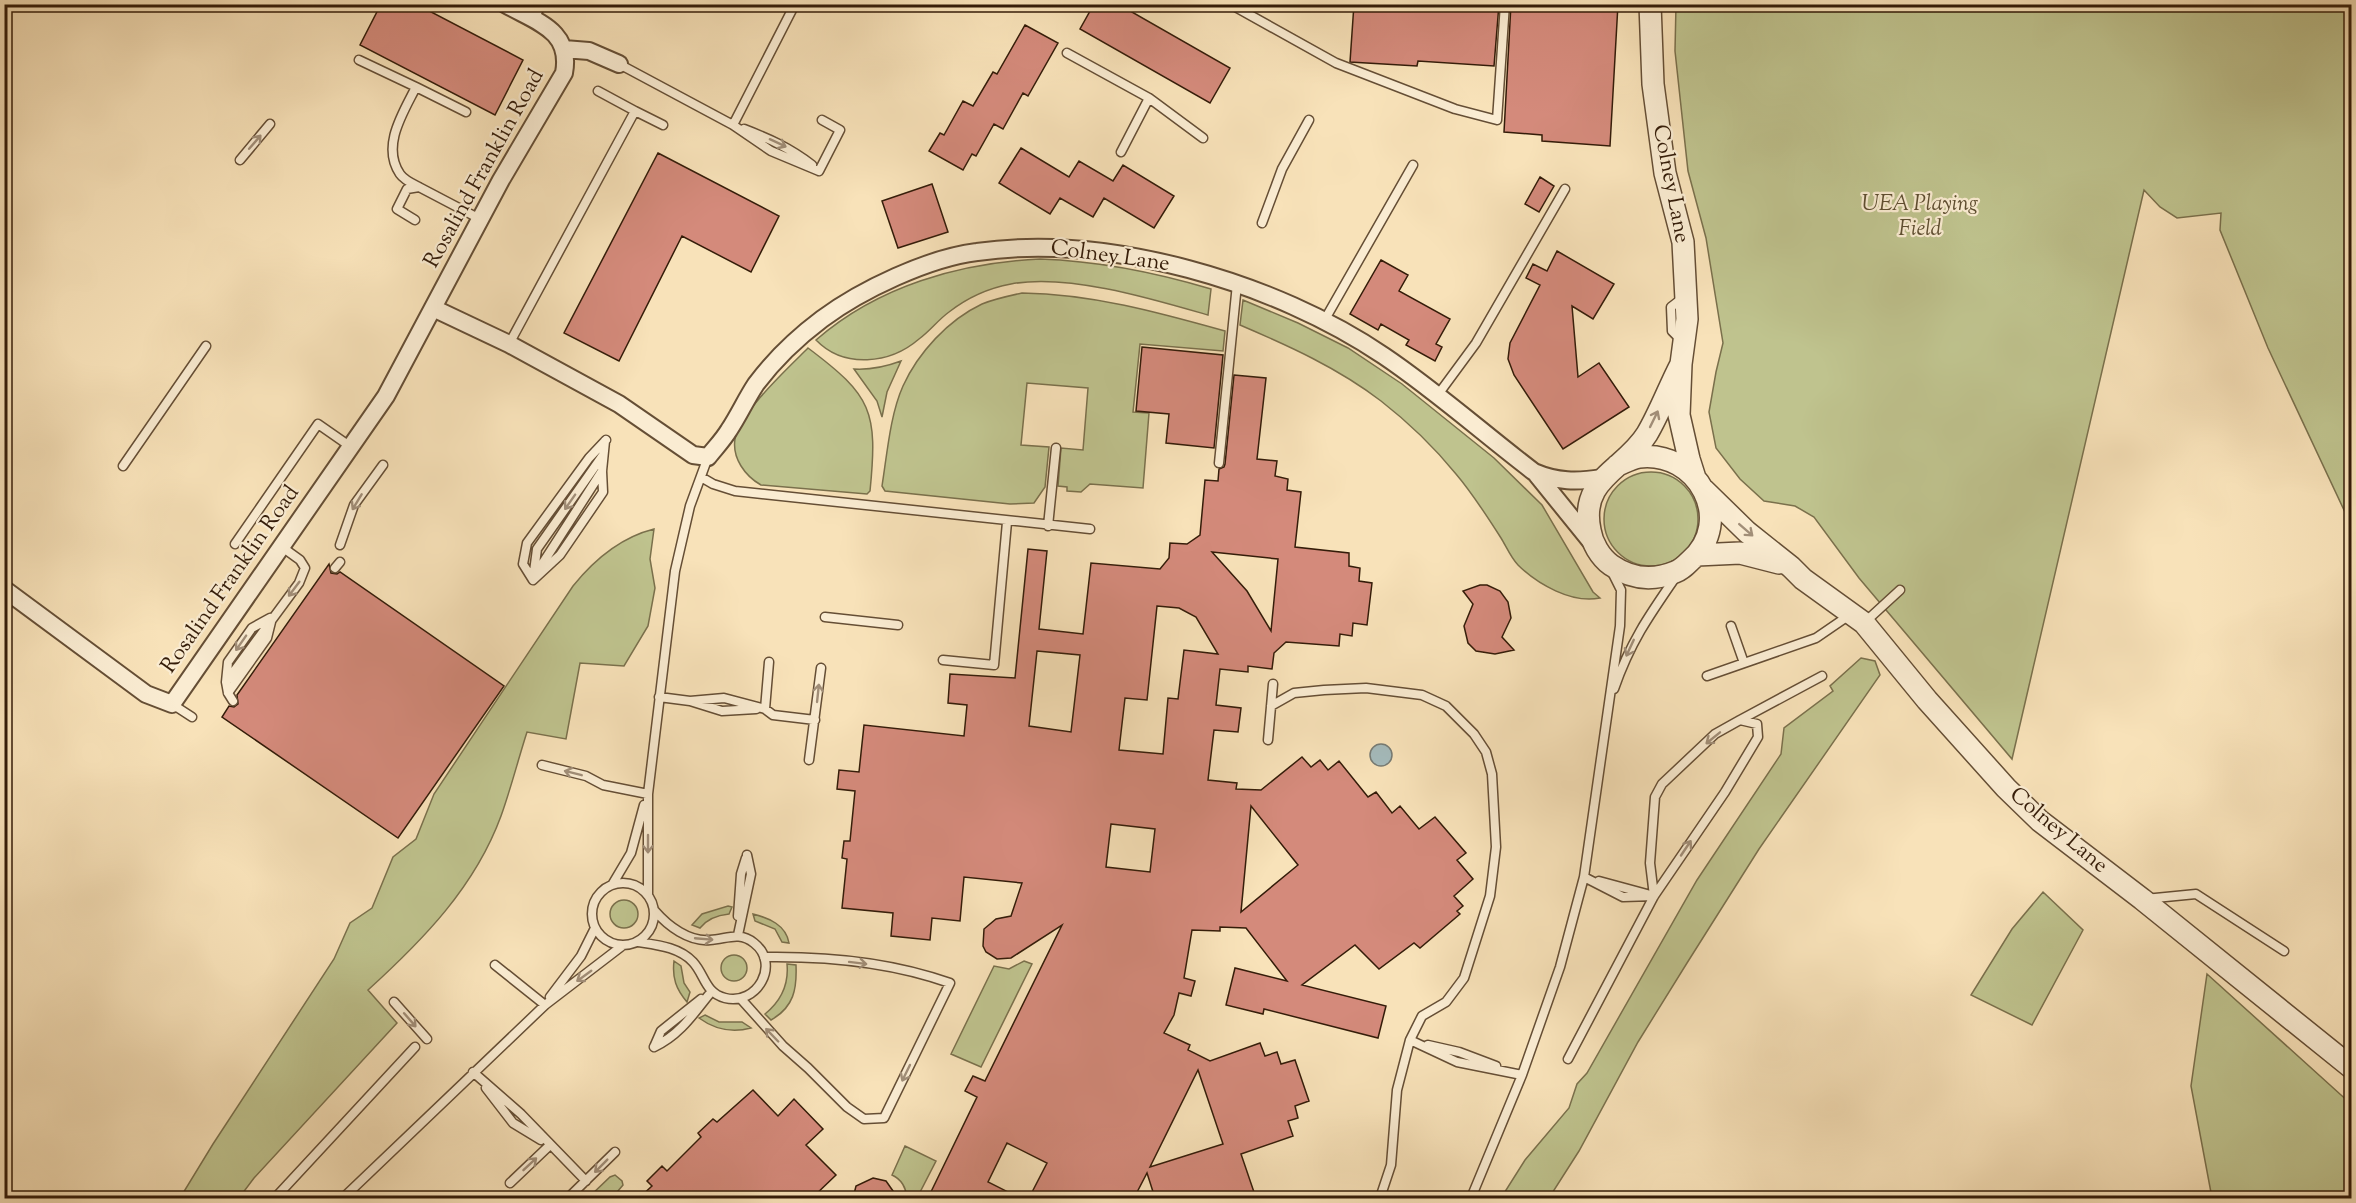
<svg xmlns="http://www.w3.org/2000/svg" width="2356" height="1203" viewBox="0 0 2356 1203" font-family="'Sorts Mill Goudy',serif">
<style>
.green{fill:#bfc38e;stroke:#7a704c;stroke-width:1.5}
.water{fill:#a4babb;stroke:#777b74;stroke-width:1.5}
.building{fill:#d48a7b;stroke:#341c09;stroke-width:1.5;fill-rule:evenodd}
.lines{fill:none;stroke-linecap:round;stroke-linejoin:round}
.service-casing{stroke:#654e35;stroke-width:11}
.minor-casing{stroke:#654e35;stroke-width:20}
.tertiary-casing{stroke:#654e35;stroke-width:24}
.service{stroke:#faecd2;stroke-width:8}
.minor{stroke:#faecd2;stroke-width:16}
.tertiary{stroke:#faecd2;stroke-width:21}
.oneway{stroke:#a18e78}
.labels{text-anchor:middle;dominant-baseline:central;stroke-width:4.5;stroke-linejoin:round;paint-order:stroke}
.street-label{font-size:22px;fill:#341c09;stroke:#faecd2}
.park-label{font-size:22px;font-style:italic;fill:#5e4e31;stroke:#faecd2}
</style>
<rect width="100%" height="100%" fill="#f8e2b9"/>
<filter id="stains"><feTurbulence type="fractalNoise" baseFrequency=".00333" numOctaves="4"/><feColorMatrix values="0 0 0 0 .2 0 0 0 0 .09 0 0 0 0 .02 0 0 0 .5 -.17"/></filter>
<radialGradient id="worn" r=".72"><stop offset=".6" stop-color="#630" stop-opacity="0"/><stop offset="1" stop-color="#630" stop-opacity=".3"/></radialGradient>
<path class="green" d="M1676,5H2351V525L2268,348L2220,230L2221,213L2177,218L2160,207L2144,190L2012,759L1859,578L1814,517L1795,506L1764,501L1740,479L1716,448L1709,412L1716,372L1723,343L1706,238L1688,171L1675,51Z
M1040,259C1099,261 1154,272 1211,289L1208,315C1153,299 1067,273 1011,284C989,288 967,298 949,312C938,320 930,331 919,339C890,364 844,369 816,340C878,286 959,263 1040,259Z
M1022,293C1092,294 1157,312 1225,331L1223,351L1140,344L1133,412L1149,413L1143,488L1090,484L1081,492L1067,491V487L1058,486L1061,448L1083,450L1088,388L1027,383L1021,445L1049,447L1045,487L1034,503L1010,504L885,491L882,486C887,455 890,415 903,386C918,353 948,320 982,304C994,299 1008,296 1022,293Z
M1243,300L1298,323L1348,348L1402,384L1494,458L1542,505L1593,592L1600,598C1572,604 1537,584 1518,565C1511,558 1506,546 1501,538C1487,516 1473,494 1456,474C1434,447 1408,422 1381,401C1338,368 1289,346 1240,325Z
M808,348C872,396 878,411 870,491L867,494L761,485C745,476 732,458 735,439C740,412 788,368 808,348Z
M901,361L887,392L882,417L877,401L854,369C871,370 885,367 901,361Z
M1604 519a47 47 0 1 1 94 0a47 47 0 1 1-94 0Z
M654,529L650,559L655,588L648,626L624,666L580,663L566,739L527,732C518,760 511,788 501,816C475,887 423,940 368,990L397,1023L254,1178L239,1198H180L213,1144L334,959L350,923L372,908L393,857L416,839L434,794L573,586C594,560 622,537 654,529Z
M1861,658L1875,661L1880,675L1759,849L1687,963L1638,1042L1579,1151L1549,1198H1501L1525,1160L1569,1108L1577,1084L1587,1073L1697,880L1781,754L1784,728L1833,691L1830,686Z
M2043,892L2083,930L2032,1025L1971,995L2012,929Z
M610 914a14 14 0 1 1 28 0a14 14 0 1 1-28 0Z
M728,906L732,907L729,914C719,915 707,919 700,928L692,925L702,914Z
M753,914C769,918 786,925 789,943L782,942L775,929L755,921Z
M721 968a13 13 0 1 1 26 0a13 13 0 1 1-26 0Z
M674,961L681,966L684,983L690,992L687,1002C676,989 672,978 674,961Z
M1024,961L1032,964L981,1067L951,1054L994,966L1009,969Z
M787,964L796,965C797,989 794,1007 771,1020L765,1014C781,1001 789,985 787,964Z
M2207,974L2351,1104L2352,1195L2348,1198H2212L2191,1086Z
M705,1015L719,1022H742L751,1028C732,1033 714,1029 699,1018Z
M905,1146L936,1161L917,1198H906C907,1188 901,1179 892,1175Z
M615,1175L622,1181L623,1185L612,1198H588L610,1177Z"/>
<path class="water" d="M1370 755a11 11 0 1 1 22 0a11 11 0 1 1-22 0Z"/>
<path class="building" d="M381,4H416L523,60L495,115L360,45Z
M1094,4H1118L1230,68L1210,103L1080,29Z
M1354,4H1499L1494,66L1418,61L1417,66L1350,62Z
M1511,4H1618L1610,146L1542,141V135L1504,132Z
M1025,25L1058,43L1028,96L1023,93L1003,129L994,124L976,156L972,154L963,170L929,151L940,133L944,135L963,101L973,106L993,72L997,74Z
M1021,148L1069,177L1079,161L1113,181L1123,165L1174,196L1154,228L1104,198L1093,217L1060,198L1050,214L999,183Z
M658,153L779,216L751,272L682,236L619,361L564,333Z
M1540,177L1554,186L1539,212L1525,204Z
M932,184L948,232L898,248L882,201Z
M1557,251L1614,284L1593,319L1572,306L1578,377L1599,363L1629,407L1563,449L1514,375L1508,359L1510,343L1540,285L1526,278L1533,264L1547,271Z
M1381,260L1408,275L1399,291L1450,319L1436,344L1442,347L1435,361L1406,345L1409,340L1381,324L1378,330L1350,314Z
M1142,347L1223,355L1214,448L1166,443L1169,414L1136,411Z
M1234,375L1266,378L1257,459L1277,461L1275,476L1288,479L1287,490L1301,492L1295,547L1349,553V566L1360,568L1359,581L1372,583L1367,625L1353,623L1352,636L1340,634L1339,646L1286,642L1274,653L1272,669L1248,666V672L1220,669L1216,705L1241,708L1238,732L1214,730L1208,780L1237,783L1236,789L1261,790L1302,757L1311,767L1320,760L1328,770L1339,761L1368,797L1376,792L1392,813L1400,806L1419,829L1435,817L1466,853L1457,860L1473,879L1454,896L1463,906L1457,911L1460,914L1420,948L1414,943L1379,969L1355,945L1302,985L1386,1006L1378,1038L1264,1009L1263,1014L1226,1005L1235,968L1287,981L1246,928L1220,927V931L1192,930L1184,978L1195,981L1191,996L1179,993L1174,1015L1164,1033L1190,1045L1188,1050L1210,1061L1260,1043L1265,1056L1277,1052L1281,1064L1295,1060L1309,1101L1295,1106L1298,1118L1288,1121L1293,1136L1241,1154L1256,1198H1155L1147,1173L1134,1198H1029L1047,1163L1007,1143L988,1182L1020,1198H928L977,1097L965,1091L973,1076L985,1081L1062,925L1011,958L997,959L986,952L983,946L984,929L996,919L1011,916L1022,883L964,877L960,921L932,918L930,940L891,936L893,913L842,908L847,859L842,858L844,841H850L855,791L837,789L839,770L859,772L864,725L964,736L967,705L948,703L950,674L1015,678L1028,549L1047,551L1039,629L1083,634L1091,563L1160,569L1169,558L1170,543L1187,544L1200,535L1205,480L1218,481L1219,469L1224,467L1225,464ZM1212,552L1278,559L1271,631L1247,591ZM1157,606L1179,608L1196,617L1218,654L1184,650L1178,699L1168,698L1163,754L1119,750L1125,698L1147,700ZM1037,651L1080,655L1071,732L1029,726ZM1251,806L1298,865L1241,912ZM1111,824L1155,829L1150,872L1106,867ZM1198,1070L1223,1144L1150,1167Z
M329,564L331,573L337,574L340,572L504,686L398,838L222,717L229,706L234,707L238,704L237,695Z
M1480,585H1487L1500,591L1508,602L1511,618L1502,637L1514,650L1495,654L1476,651L1468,643L1464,626L1473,604L1463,591Z
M753,1090L778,1116L794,1099L823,1129L806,1145L836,1175L812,1198H639L652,1186L647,1181L662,1166L667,1171L701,1137L698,1133L713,1119L717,1122Z
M873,1178L886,1181L898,1198H853L856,1186Z"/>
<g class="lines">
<g class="service-casing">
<path id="service" d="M1230,4L1336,63L1455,109L1497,120L1505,4
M534,20L541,4
M1067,53L1149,98L1203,138
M359,60L416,87
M619,64L733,125L771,151L819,171
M598,91L635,111
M733,125L795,4
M744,129C770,139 790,148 812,165
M1121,152L1149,98
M240,160L270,124
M819,171L840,130L822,120
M419,187C413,184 404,180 400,174C381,146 403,113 416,87L466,112
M415,220L397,209L407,189L419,187L480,219
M1262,223L1282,169L1309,120
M1324,321L1413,165
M1681,340L1672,331L1671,307L1684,297
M509,344L635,111L663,125
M1437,396L1476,343L1565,189
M1219,463L1237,284
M123,466L206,346
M701,477L713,484L735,491L1090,529
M1048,526L1056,448
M235,544L318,424L351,447
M340,545L354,505L383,465
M335,568L340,562
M539,569L602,471
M533,579L537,549L603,455
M533,580L523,564L527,543L589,458L606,440
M533,580L560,555L603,492L602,471L605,441
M825,617L898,625
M1864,623L1900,590
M1731,626L1744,663
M943,660L994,665L1007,522
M1707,676L1816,638L1851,614
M226,682L228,662L252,628L270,618
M1614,689C1630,643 1648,617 1675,578
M228,693L267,638L271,622
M659,697L690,701L722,711L756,709
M233,701L228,693L226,682L299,583L305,568L300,560L282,547
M690,701L724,698L765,709L773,715L815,720
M172,704L192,717
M1271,706L1294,693L1324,690L1366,688L1422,695L1446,706L1474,734L1486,752L1492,774L1496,847L1490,896L1464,978L1446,1002L1422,1016L1410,1040L1397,1090L1391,1165L1380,1198
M765,709L769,662
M1740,720L1822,676
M1268,740L1273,684
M809,760L821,668
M542,765L586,776L603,785L648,794
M1584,877L1623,897L1654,896
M1599,881L1647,894
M592 914a31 31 0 1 1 62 0a31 31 0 1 1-62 0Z
M612,885L631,853L644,805
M648,894V794L675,571L690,506L708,457
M2145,899L2196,894L2284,951
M738,916L741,874L746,858
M738,935L751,874L747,855
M638,942C657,945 679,947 693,962C705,975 705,993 725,998C757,1006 781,964 754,943C739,931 727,939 710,940C689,942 668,926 655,911
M495,965L545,1005
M550,997L581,956L595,928
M741,999L783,1046L808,1068L847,1107L864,1119L884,1118L950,983C891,962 826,956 764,957
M394,1002L427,1039
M1410,1040L1457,1062L1522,1075
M1428,1045L1459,1052L1496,1066
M654,1047C680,1035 694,1013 711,992
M654,1047L661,1031L701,999
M1568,1059L1654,896L1725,792L1758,737L1757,724L1740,720L1715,734L1662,784L1655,797L1650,863L1654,896
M473,1072L521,1114L586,1181
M486,1088L513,1123L541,1140
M510,1183L550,1145
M275,1198L415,1047
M343,1198L545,1005L622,946
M568,1198L615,1152
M1471,1198L1522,1075L1560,967L1584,877L1620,626L1621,590L1611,570"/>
</g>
<g class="minor-casing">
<path id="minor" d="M564,49L589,51L619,64
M433,308L509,344L619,404L693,455L708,457C715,448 723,440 729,430C739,415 746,399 756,384C774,360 798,337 822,319C861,290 928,258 977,252C1108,233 1275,282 1384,356C1436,391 1484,434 1534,472C1557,482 1577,482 1602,478
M1537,475L1592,543
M4,589L146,694L172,704L386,396L501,180L564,73C572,30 536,22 505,4"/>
</g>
<g class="tertiary-casing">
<path id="tertiary" d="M1650,4L1653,84L1665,173L1683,242L1687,319L1681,364L1679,415L1689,459L1695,478
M1618,465C1625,462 1632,458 1639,457C1698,450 1736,521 1690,561C1685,566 1681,570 1675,572C1653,581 1631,579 1611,565C1600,557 1592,543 1590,530C1579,478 1625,470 1647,434C1660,412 1669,387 1681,364
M1704,490L1747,532L1791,567L1803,579L1864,623L1927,700L2006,788L2040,821L2142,899L2352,1068
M1697,555L1740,553L1779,563"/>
</g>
<use href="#service" class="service"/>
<use href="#minor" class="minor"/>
<use href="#tertiary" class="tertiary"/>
</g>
<defs><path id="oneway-shaft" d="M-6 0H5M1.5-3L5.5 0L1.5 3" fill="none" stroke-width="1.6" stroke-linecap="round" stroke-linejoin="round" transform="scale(1.5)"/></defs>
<g class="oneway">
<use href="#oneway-shaft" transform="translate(255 142) rotate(-49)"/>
<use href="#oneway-shaft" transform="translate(778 143) rotate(25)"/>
<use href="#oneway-shaft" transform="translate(1654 419) rotate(-64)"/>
<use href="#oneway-shaft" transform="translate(357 502) rotate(121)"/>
<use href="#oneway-shaft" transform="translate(570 502) rotate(125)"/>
<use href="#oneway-shaft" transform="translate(1746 530) rotate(41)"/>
<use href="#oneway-shaft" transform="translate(294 589) rotate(127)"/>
<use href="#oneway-shaft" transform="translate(241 643) rotate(125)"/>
<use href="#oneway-shaft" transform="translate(1630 648) rotate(115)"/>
<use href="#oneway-shaft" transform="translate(818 693) rotate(-84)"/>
<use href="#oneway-shaft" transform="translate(1713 738) rotate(141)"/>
<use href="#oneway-shaft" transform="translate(573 773) rotate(-166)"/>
<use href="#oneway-shaft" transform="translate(648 844) rotate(90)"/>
<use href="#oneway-shaft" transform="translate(1686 848) rotate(-56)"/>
<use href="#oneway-shaft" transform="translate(704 939) rotate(5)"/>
<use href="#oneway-shaft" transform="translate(858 963) rotate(7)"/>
<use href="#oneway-shaft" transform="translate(584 976) rotate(144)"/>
<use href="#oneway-shaft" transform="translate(410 1020) rotate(49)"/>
<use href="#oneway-shaft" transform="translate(772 1035) rotate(-134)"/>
<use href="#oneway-shaft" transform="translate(906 1073) rotate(116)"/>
<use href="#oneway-shaft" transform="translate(530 1164) rotate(-43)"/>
<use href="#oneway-shaft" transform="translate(601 1166) rotate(135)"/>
</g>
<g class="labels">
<g class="street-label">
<text transform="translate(485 169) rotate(-61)">Rosalind Franklin Road</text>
<text transform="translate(1670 184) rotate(79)">Colney Lane</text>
<text transform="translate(1110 257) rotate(8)">Colney Lane</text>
<text transform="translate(231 580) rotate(-55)">Rosalind Franklin Road</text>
<text transform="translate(2058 831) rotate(40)">Colney Lane</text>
</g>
<g class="park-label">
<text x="1920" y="205">UEA Playing<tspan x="1920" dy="25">Field</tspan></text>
</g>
</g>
<rect width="2356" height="1203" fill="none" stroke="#f8e2b9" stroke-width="24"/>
<rect x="6" y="6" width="2344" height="1191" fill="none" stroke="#341c09" stroke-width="3"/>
<rect x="12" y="12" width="2332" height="1179" fill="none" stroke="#341c09" stroke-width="1.5"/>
<rect width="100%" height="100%" filter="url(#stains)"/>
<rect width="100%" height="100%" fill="url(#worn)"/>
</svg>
